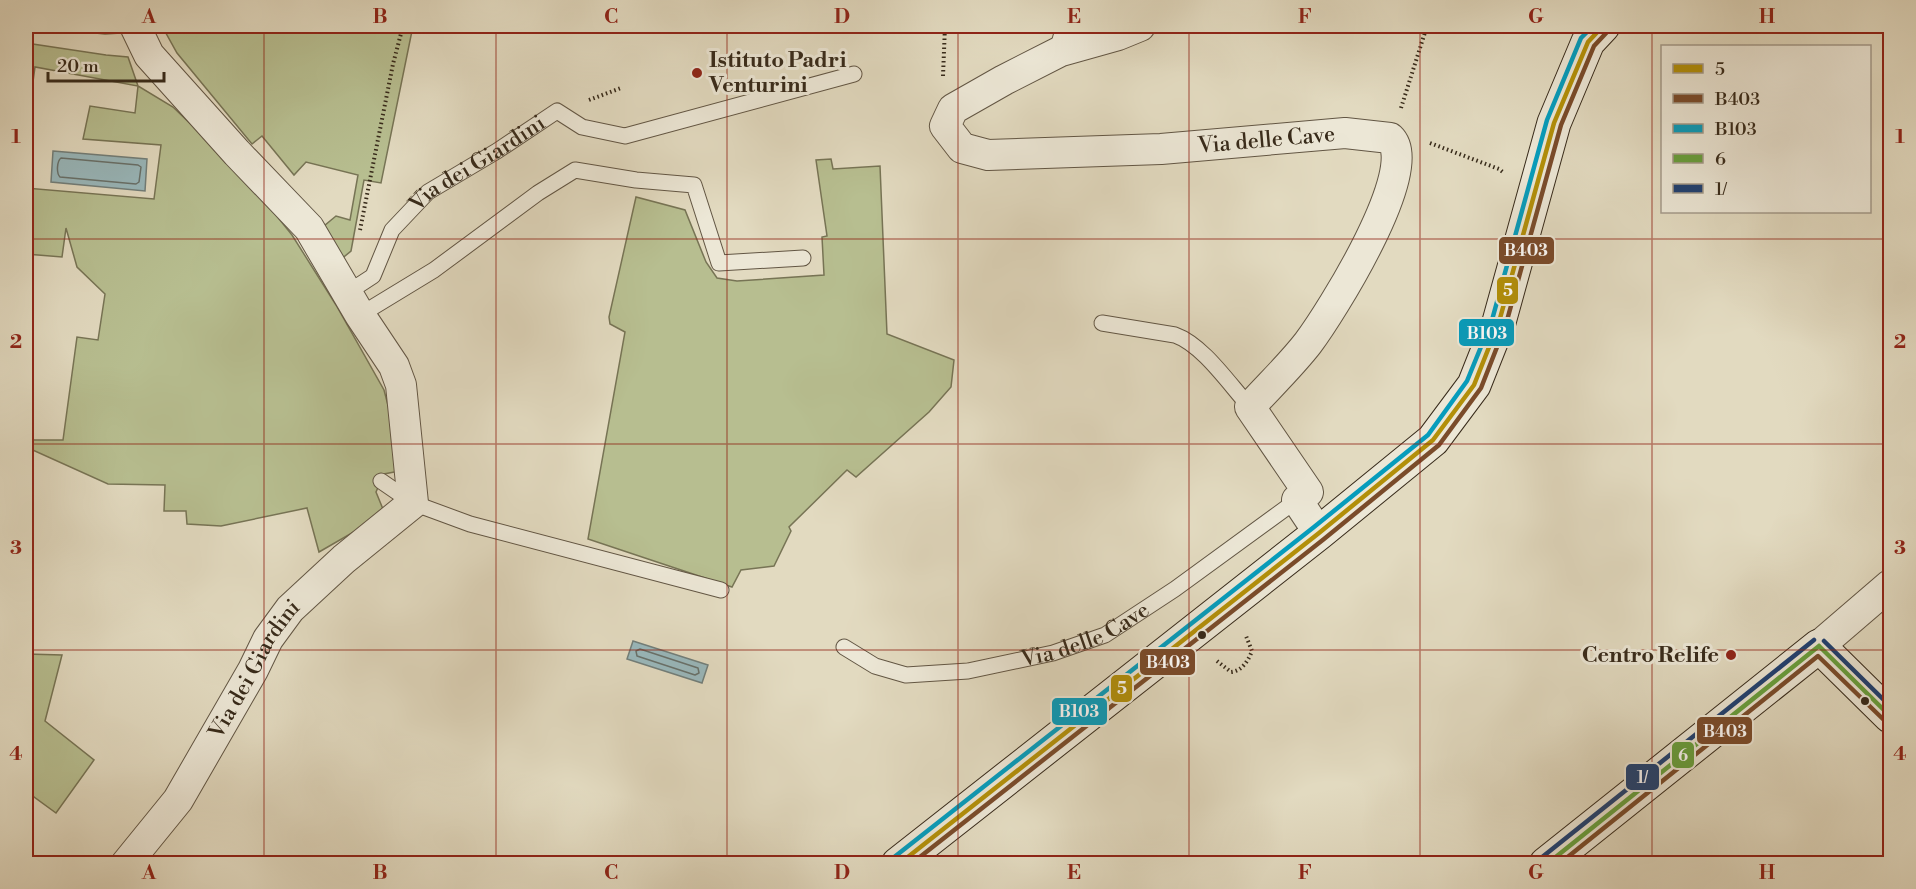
<svg xmlns="http://www.w3.org/2000/svg" width="1916" height="889" viewBox="0 0 1916 889" font-family="'Libre Bodoni',serif">
<style>
.green{fill:#b7be90;stroke:#777455;stroke-width:1.5}
.water{fill:#99b8bc;stroke:#727f7b;stroke-width:1.5}
.lines{fill:none;stroke-linecap:round;stroke-linejoin:round}
.shore{stroke:#68716b;stroke-width:1.5}
.service-casing{stroke:#625644;stroke-width:17}
.minor-casing{stroke:#625644;stroke-width:32}
.secondary-casing{stroke:#372a1a;stroke-width:35}
.path{stroke:#372a1a;stroke-width:4;stroke-dasharray:1.5 3;stroke-linecap:butt}
.service{stroke:#ece7d6;stroke-width:15}
.minor{stroke:#ece7d6;stroke-width:30}
.secondary{stroke:#ece7d6;stroke-width:33}
.bus-1-casing{stroke:#ece7d6;stroke-width:9}
.bus-2-casing{stroke:#ece7d6;stroke-width:9}
.bus-3-casing{stroke:#ece7d6;stroke-width:9}
.bus-4-casing{stroke:#ece7d6;stroke-width:9}
.bus-5-casing{stroke:#ece7d6;stroke-width:9}
.bus-1{stroke:#b28f09;stroke-width:4.5}
.bus-2{stroke:#7a4b2a;stroke-width:4.5}
.bus-3{stroke:#069cbc;stroke-width:4.5}
.bus-4{stroke:#679f3c;stroke-width:4.5}
.bus-5{stroke:#1d3f72;stroke-width:4.5}
.grid{fill:none;stroke:#8f2418;stroke-width:1.5;stroke-opacity:0.55}
.poi-dot{fill:#8f2418;stroke:#ece7d6;stroke-width:2}
.bus-dot{fill:#372a1a;stroke:#ece7d6;stroke-width:2}
.labels{text-anchor:middle;dominant-baseline:central;stroke-width:6;stroke-linejoin:round;paint-order:stroke}
.poi-label{font-size:22px;font-weight:bold;fill:#372a1a;stroke:#ece7d6;text-anchor:start}
.street-label{font-size:22px;fill:#372a1a;stroke:#ece7d6}
.line-badge{stroke:#ece7d6;stroke-width:2}
.badge-label{font-size:16px;text-anchor:middle;font-weight:bold;fill:#fff}
.neatline{fill:none;stroke:#8f2418;stroke-width:2}
.grid-label{font-size:20px;text-anchor:middle;font-weight:bold;fill:#8f2418}
</style>
<rect width="100%" height="100%" fill="#e2dac0"/>
<filter id="stains"><feTurbulence type="fractalNoise" baseFrequency=".00333" numOctaves="4"/><feColorMatrix values="0 0 0 0 .2 0 0 0 0 .09 0 0 0 0 .02 0 0 0 .5 -.17"/></filter>
<radialGradient id="worn" r=".72"><stop offset=".6" stop-color="#630" stop-opacity="0"/><stop offset="1" stop-color="#630" stop-opacity=".3"/></radialGradient>
<path class="green" d="M26,26H117L120,33L105,34Z
M162,26H413L381,183L364,180L351,251L339,261L318,231L336,216L350,220L358,175L306,162L294,175L262,136L252,144L177,53Z
M26,43L106,55L128,57L138,86L173,107L231,163L263,199L292,235L336,305L384,390L405,470L384,474L376,492L385,514L319,552L307,508L221,526L187,524L186,511H164L165,485L108,484L26,447V435L34,440H63L77,337L98,340L105,294L77,267L66,228L62,257L26,254V188L154,199L161,145L83,139L90,106L135,113L138,86L35,67L26,133Z
M831,159L833,169L880,166L887,334L954,360L951,387L929,412L856,477L847,470L789,527L791,531L774,566L741,570L732,587L588,539L625,332L610,324L609,317L636,197L685,210L706,262L717,278L737,281L824,275L822,237L827,236L816,160Z
M26,654L62,655L45,721L94,760L56,813L26,791Z"/>
<path class="water" d="M53,151L147,159L145,191L51,182Z
M633,641L708,665L702,683L627,659Z"/>
<g class="lines">
<path class="shore" d="M61,158L138,165L141,167L139,182L136,184L60,177C56,173 57,161 61,158Z
M640,649L698,668L699,673L695,675L637,656L636,651Z"/>
<g class="service-casing">
<g id="service">
<path d="M1056,54L1064,26"/>
<path id="s1" d="M347,293L373,276L392,230L428,192L497,151L557,111L582,127L625,136L854,74"/>
<path d="M360,315L434,270L538,193L575,170L636,180L694,185L719,263L803,258"/>
<path d="M1102,323L1175,335C1203,345 1229,384 1250,407"/>
<path d="M381,481L413,503L470,524L721,590"/>
<path id="s2" d="M844,647L875,666L906,675L968,671L1053,653L1105,635L1175,589L1297,500"/>
</g>
</g>
<g class="minor-casing">
<g id="minor">
<path id="s3" d="M1140,26L1118,35L1061,51L1004,80L953,109L945,126L962,148L988,155L1161,149L1345,133L1390,138C1422,168 1330,314 1308,343C1291,365 1269,386 1250,407L1308,492L1297,500L1319,533"/>
<path d="M1819,646L1890,585"/>
<path id="s4" d="M126,864L178,800L253,670L268,639L290,609L344,559L413,503L401,385L394,366L360,315L309,228L237,153L149,55L135,26"/>
</g>
</g>
<g class="secondary-casing">
<path id="secondary" d="M898,864L1319,533L1433,440L1474,385L1499,322L1554,123L1588,42L1603,26
M1546,864L1819,646L1890,716"/>
</g>
<path class="path" d="M943,76L945,26
M589,100L621,88
M1401,108L1427,26
M1430,143L1499,169L1504,173
M360,230L393,64L403,26
M1217,661L1231,672C1242,671 1248,661 1252,651L1246,636"/>
<use href="#service" class="service"/>
<use href="#minor" class="minor"/>
<use href="#secondary" class="secondary"/>
<g class="bus-1-casing">
<path id="bus-1" d="M899,864L1319,533L1433,440L1474,385L1499,322L1554,123L1588,42L1603,26"/>
</g>
<g class="bus-2-casing">
<path id="bus-2" d="M911,864L1324,539L1439,445L1481,388L1506,324L1561,125L1594,46L1608,31
M1559,864L1818,656L1885,721"/>
</g>
<g class="bus-3-casing">
<path id="bus-3" d="M893,858L1314,527L1428,435L1467,381L1492,320L1547,120L1581,38L1593,26"/>
</g>
<g class="bus-4-casing">
<path id="bus-4" d="M1819,646L1890,716
M1547,864L1819,646"/>
</g>
<g class="bus-5-casing">
<path id="bus-5" d="M1824,641L1890,706
M1541,858L1814,640"/>
</g>
<use href="#bus-1" class="bus-1"/>
<use href="#bus-2" class="bus-2"/>
<use href="#bus-3" class="bus-3"/>
<use href="#bus-4" class="bus-4"/>
<use href="#bus-5" class="bus-5"/>
</g>
<path class="grid" d="M264,26V864M496,26V864M727,26V864M958,26V864M1189,26V864M1420,26V864M1652,26V864M26,239H1890M26,444H1890M26,650H1890"/>
<g class="poi-dot">
<circle cx="697" cy="73" r="6"/>
<circle cx="1731" cy="655" r="6"/>
</g>
<g class="bus-dot">
<circle cx="1202" cy="635" r="5"/>
<circle cx="1865" cy="701" r="5"/>
</g>
<g class="labels">
<g class="poi-label">
<text x="709" y="60">Istituto Padri<tspan x="709" dy="25">Venturini</tspan></text>
<text x="1719" y="655" text-anchor="end">Centro Relife</text>
</g>
<g class="street-label">
<text stroke="none"><textPath href="#s3" startOffset="558">Via delle Cave</textPath></text>
<text stroke="none"><textPath href="#s1" startOffset="190">Via dei Giardini</textPath></text>
<text stroke="none"><textPath href="#s2" startOffset="254">Via delle Cave</textPath></text>
<text stroke="none"><textPath href="#s4" startOffset="234">Via dei Giardini</textPath></text>
</g>
</g>
<g class="line-badge">
<rect x="1498" y="236" width="57" height="29" rx="6" fill="#7a4b2a"/>
<rect x="1496" y="276" width="23" height="29" rx="6" fill="#b28f09"/>
<rect x="1458" y="318" width="57" height="29" rx="6" fill="#069cbc"/>
<rect x="1139" y="648" width="57" height="28" rx="6" fill="#7a4b2a"/>
<rect x="1110" y="674" width="23" height="29" rx="6" fill="#b28f09"/>
<rect x="1051" y="697" width="57" height="29" rx="6" fill="#069cbc"/>
<rect x="1696" y="716" width="57" height="29" rx="6" fill="#7a4b2a"/>
<rect x="1671" y="741" width="24" height="28" rx="6" fill="#679f3c"/>
<rect x="1625" y="763" width="35" height="28" rx="6" fill="#1d3f72"/>
</g>
<g class="badge-label">
<text x="1526" y="256">B403</text>
<text x="1508" y="296">5</text>
<text x="1487" y="339">B103</text>
<text x="1168" y="668">B403</text>
<text x="1122" y="694">5</text>
<text x="1079" y="717">B103</text>
<text x="1725" y="737">B403</text>
<text x="1683" y="761">6</text>
<text x="1642" y="783">1/</text>
</g>
<rect width="1916" height="889" fill="none" stroke="#e2dac0" stroke-width="66"/>
<rect x="1661" y="45" width="210" height="168" fill="#ece7d6" stroke="#a49b8b" stroke-width="1.5"/>
<rect x="1673" y="64" width="30" height="9" fill="#b28f09" stroke="#a49b8b" stroke-width="1.5"/>
<text x="1715" y="75" font-size="18" fill="#372a1a">5</text>
<rect x="1673" y="94" width="30" height="9" fill="#7a4b2a" stroke="#a49b8b" stroke-width="1.5"/>
<text x="1715" y="105" font-size="18" fill="#372a1a">B403</text>
<rect x="1673" y="124" width="30" height="9" fill="#069cbc" stroke="#a49b8b" stroke-width="1.5"/>
<text x="1715" y="135" font-size="18" fill="#372a1a">B103</text>
<rect x="1673" y="154" width="30" height="9" fill="#679f3c" stroke="#a49b8b" stroke-width="1.5"/>
<text x="1715" y="165" font-size="18" fill="#372a1a">6</text>
<rect x="1673" y="184" width="30" height="9" fill="#1d3f72" stroke="#a49b8b" stroke-width="1.5"/>
<text x="1715" y="195" font-size="18" fill="#372a1a">1/</text>
<path d="M48 72v9h116v-9" fill="none" stroke="#372a1a" stroke-width="3"/>
<text x="57" y="72" font-size="18" fill="#372a1a" stroke="#ece7d6" stroke-width="4.5" paint-order="stroke">20 m</text>
<rect x="33" y="33" width="1850" height="823" class="neatline"/>
<g class="grid-label">
<text x="149" y="23">A</text>
<text x="380" y="23">B</text>
<text x="611" y="23">C</text>
<text x="842" y="23">D</text>
<text x="1074" y="23">E</text>
<text x="1305" y="23">F</text>
<text x="1536" y="23">G</text>
<text x="1767" y="23">H</text>
<text x="16" y="143">1</text>
<text x="1900" y="143">1</text>
<text x="16" y="348">2</text>
<text x="1900" y="348">2</text>
<text x="16" y="554">3</text>
<text x="1900" y="554">3</text>
<text x="16" y="760">4</text>
<text x="1900" y="760">4</text>
<text x="149" y="879">A</text>
<text x="380" y="879">B</text>
<text x="611" y="879">C</text>
<text x="842" y="879">D</text>
<text x="1074" y="879">E</text>
<text x="1305" y="879">F</text>
<text x="1536" y="879">G</text>
<text x="1767" y="879">H</text>
</g>
<rect width="100%" height="100%" filter="url(#stains)"/>
<rect width="100%" height="100%" fill="url(#worn)"/>
</svg>
